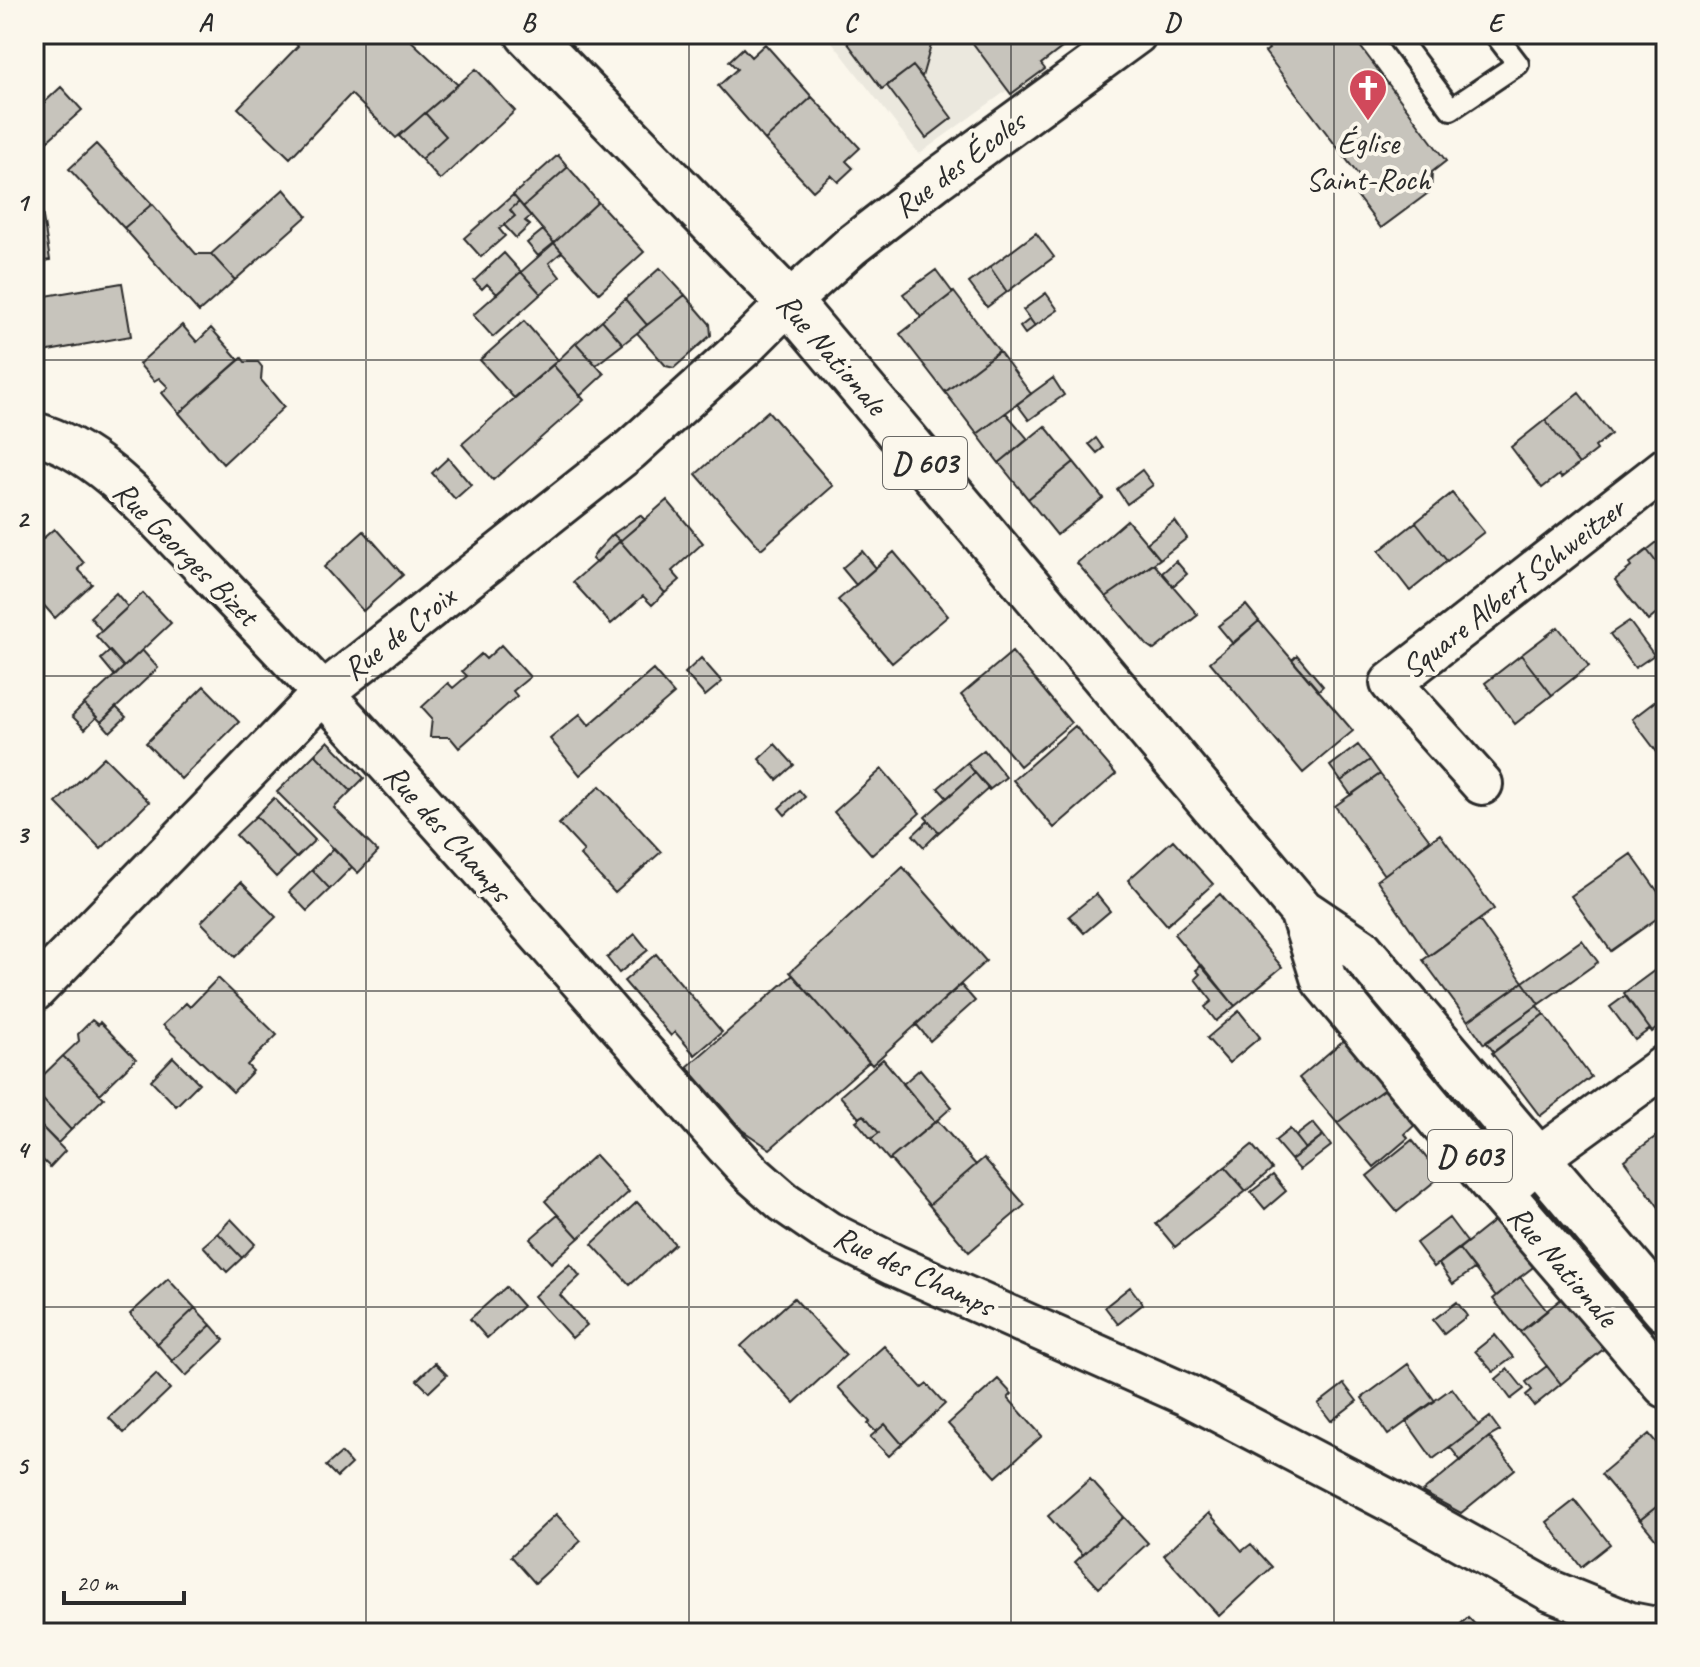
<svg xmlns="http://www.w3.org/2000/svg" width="1700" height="1667" viewBox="0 0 1700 1667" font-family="Caveat,sans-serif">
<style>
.built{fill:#ebe8de}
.building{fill:#c7c4bc;stroke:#2b2b2b;stroke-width:2}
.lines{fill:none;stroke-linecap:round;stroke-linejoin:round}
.lane-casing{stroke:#2b2b2b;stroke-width:26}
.street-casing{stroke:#2b2b2b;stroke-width:46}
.primary-casing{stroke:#2b2b2b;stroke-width:50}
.lane{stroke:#fbf7ec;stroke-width:20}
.street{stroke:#fbf7ec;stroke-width:40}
.primary{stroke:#fbf7ec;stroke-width:44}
.grid{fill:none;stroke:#2b2b2b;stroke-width:2;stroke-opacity:0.55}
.labels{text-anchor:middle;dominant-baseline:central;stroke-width:8;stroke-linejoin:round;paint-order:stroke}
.shield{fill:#fbf7ec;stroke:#696865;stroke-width:2}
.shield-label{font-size:30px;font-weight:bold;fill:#2b2b2b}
.poi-label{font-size:32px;fill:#2b2b2b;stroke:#fbf7ec}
.street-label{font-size:32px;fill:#2b2b2b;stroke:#fbf7ec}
.neatline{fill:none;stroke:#2b2b2b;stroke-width:3}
.grid-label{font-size:26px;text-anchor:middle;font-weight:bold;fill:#2b2b2b}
</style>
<rect width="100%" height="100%" fill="#fbf7ec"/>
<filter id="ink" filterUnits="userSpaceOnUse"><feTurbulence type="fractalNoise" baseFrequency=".0125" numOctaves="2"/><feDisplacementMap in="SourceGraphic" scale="16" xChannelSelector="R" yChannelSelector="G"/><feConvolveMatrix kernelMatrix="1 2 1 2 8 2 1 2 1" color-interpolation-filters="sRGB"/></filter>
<g filter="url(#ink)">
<path class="built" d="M826,34H1085L919,154Z"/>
<path class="building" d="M286,34H404L458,85L396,138L351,94L290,158L238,108L298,46Z
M841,34H921L932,42L922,77L913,66L882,89Z
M982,34H1080L1041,64L1045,69L1011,94L972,42Z
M1258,34H1351L1446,161L1432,172L1431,191L1381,228L1356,195L1366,187L1365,184L1265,52L1269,49Z
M765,44L812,97L765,140L718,86L737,69L729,61L743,48L751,57Z
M913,66L952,118L926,138L887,86Z
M476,69L515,111L440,180L421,159L446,136L425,113Z
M61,87L82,110L46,142L34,128V112Z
M812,97L860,148L846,161L853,168L838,182L831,175L813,191L765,140Z
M425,113L446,136L421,159L399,136Z
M96,144L152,204L124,228L69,169Z
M558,155L568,167L523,207L513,195Z
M568,167L598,202L554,243L523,207Z
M284,189L307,216L235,280L211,254Z
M513,195L519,202L510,210L515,216L499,229L505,236L481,257L464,238Z
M519,202L531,216L525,221L530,225L516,238L504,225L515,216L510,210Z
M598,202L644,252L599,293L554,243Z
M152,204L196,254H211L235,280L199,312L124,228Z
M41,205L50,260L34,263V206Z
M543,230L554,243L538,256L527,243Z
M1036,233L1054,257L1007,292L990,267Z
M554,243L562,252L549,263L560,277L541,294L521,272Z
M504,253L521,272L497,294L487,284L482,289L474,281Z
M990,267L1007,292L987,307L969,283Z
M660,268L685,295L647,325L625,299Z
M936,270L953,293L921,317L903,294Z
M521,272L541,294L493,337L473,315Z
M122,283L131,336L43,352L34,298Z
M954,292L999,351L945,392L900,334Z
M1046,293L1058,310L1035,326L1023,310Z
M685,295L710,324L711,335L674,368L666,366L637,333Z
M625,299L647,325L623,344L602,320Z
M1030,319L1035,326L1025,334L1020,327Z
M602,320L623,344L596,365L576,343Z
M524,321L558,360L514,398L480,360Z
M182,325L197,342L211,328L239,360L179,413L162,393L168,387L159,378L154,381L139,364Z
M576,343L604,374L580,396L553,365Z
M999,351L1031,394L977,434L945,392Z
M242,358L245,362H258L262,367L261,380L284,407L223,464L179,413Z
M553,365L584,400L493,480L462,444Z
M1053,378L1064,395L1029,420L1017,404Z
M1579,393L1611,434L1595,447L1597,450L1579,464L1545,420Z
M768,411L833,486L761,549L696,474Z
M1006,413L1028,439L999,463L977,434Z
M1545,420L1579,464L1561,478L1559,475L1542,488L1511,447Z
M1045,426L1074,462L1028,499L999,463Z
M1096,438L1103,448L1097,453L1089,444Z
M448,458L471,485L455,499L432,473Z
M1074,462L1103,498L1057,535L1028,499Z
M1142,470L1153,485L1127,504L1117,489Z
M1452,493L1484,532L1447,561L1416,522Z
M667,500L703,543L672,571L680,580L665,593L620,541Z
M640,515L645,520L620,541L613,534Z
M1127,520L1160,559L1106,597L1077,563Z
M1175,521L1187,538L1160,559L1147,543Z
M1416,522L1447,561L1410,591L1379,551Z
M54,529L84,563L78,569L92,584L55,618L34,594V546Z
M364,531L403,575L363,611L324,567Z
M613,534L620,541L596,563L592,559L597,551Z
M1661,539L1663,542L1666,540V575L1647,550Z
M620,541L665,593L652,605L643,596L611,624L573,582Z
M1647,550L1666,575V606L1648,621L1615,580L1631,567L1629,564Z
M862,551L876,568L856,585L842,568Z
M894,552L948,616L892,663L838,600Z
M1176,561L1187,574L1173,586L1162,573Z
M1154,564L1198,615L1154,650L1147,645L1106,597Z
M116,593L128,607L102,631L90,617Z
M143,593L171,623L124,667L96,636Z
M1246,605L1259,621L1233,644L1218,626Z
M1259,621L1353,731L1303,773L1210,662Z
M1629,621L1654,655L1635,668L1610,634Z
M1558,627L1589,666L1552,695L1521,655Z
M501,645L530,677L513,691L517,696L459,748L450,737H430L432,718L422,707L448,683L453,688L467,676L462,671L481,654L486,659Z
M142,650L158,668L101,722L84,704Z
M110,651L124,667L115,676L101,659Z
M1012,652L1071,723L1020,766L961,695Z
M1297,655L1323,686L1318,691L1292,660Z
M1521,655L1552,695L1515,724L1485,683Z
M701,658L722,682L705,696L685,673Z
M653,670L674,694L580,775L550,739L580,714L589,725Z
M204,686L239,722L181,779L146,743Z
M1666,693V764L1632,719Z
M84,704L97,717L85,729L72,716Z
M116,707L126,717L110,732L101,722Z
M1075,726L1116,774L1054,828L1013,780Z
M328,741L364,778L351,791L315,754Z
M775,744L794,765L777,780L759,759Z
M1358,745L1370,760L1341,781L1330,766Z
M984,750L1006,777L989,790L967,763Z
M315,754L351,791L334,808L378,852L358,873L277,792Z
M104,757L149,802L101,849L56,803Z
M1370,760L1380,774L1351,795L1341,781Z
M967,763L975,773L947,798L938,788Z
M882,769L920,813L872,855L834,812Z
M975,773L989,788L939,832L925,817Z
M1380,774L1430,840L1384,875L1335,806Z
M600,786L661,852L615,893L580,855L584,851L559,824Z
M799,790L805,797L785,815L779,808Z
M274,798L315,840L296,858L256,816Z
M256,816L296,858L276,877L236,835Z
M928,821L939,832L924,847L913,835Z
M1440,834L1494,909L1429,956L1377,880Z
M1173,840L1213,884L1167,925L1128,880Z
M334,848L352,867L330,889L312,870Z
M1631,854L1666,903V912L1611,951L1571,896Z
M903,867L986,961L872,1065L790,972Z
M312,870L330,889L307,911L289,892Z
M241,882L276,917L235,957L201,922Z
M1096,894L1110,911L1084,933L1069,916Z
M1220,894L1282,967L1235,1006L1174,934Z
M1479,920L1523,982L1468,1021L1423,960Z
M635,934L648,950L619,973L607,958Z
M1582,940L1598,962L1539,1004L1523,982Z
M656,954L722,1032L695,1055L675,1032L671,1036L624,981Z
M1666,962V1021L1652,1032L1624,993Z
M1202,965L1235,1006L1216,1021L1205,1007L1212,1001L1195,979L1200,974L1196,970Z
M793,975L869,1062L770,1149L742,1130L687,1067Z
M218,978L277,1035L247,1065L253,1071L233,1092L163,1025L186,1003L190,1007Z
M1523,982L1539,1004L1484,1044L1468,1021Z
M961,985L975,1001L930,1041L916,1024Z
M1625,996L1650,1029L1635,1040L1610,1007Z
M1537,1006L1544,1014L1494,1052L1486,1042Z
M1239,1011L1260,1037L1229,1063L1207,1038Z
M1544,1014L1591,1077L1540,1116L1492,1053Z
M92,1020L98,1025L100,1022L136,1059L100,1094L63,1056L79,1041L78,1034Z
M1344,1040L1387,1087L1337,1123L1299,1078Z
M63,1056L104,1098L71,1130L34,1090V1084Z
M173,1057L199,1083L176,1106L151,1080Z
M883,1059L935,1122L889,1160L871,1139L879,1133L864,1115L859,1118L840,1096Z
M920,1069L952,1107L935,1122L903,1084Z
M1387,1087L1417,1123L1405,1134L1408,1138L1374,1167L1337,1123Z
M34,1090L71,1130L58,1143L34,1119Z
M864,1115L879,1133L871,1139L856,1121Z
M937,1120L976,1165L929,1205L890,1159Z
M1313,1123L1323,1135L1306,1149L1296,1136Z
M39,1124L65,1151L50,1167L34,1152V1130Z
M1290,1129L1306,1149L1291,1160L1275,1141Z
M1666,1129V1217L1624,1160Z
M1323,1135L1331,1146L1300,1170L1291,1160Z
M1412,1140L1441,1176L1397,1212L1367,1176Z
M1252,1145L1272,1169L1246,1191L1225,1167Z
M595,1155L629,1192L579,1238L545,1201Z
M984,1158L1025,1205L969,1252L929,1205Z
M1225,1167L1246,1191L1175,1247L1156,1224Z
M1273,1175L1286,1191L1265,1209L1251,1192Z
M637,1202L675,1244L630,1285L592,1244Z
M558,1215L579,1238L551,1263L530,1239Z
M1499,1217L1537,1264L1496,1296L1459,1249Z
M1449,1218L1467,1242L1434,1267L1416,1243Z
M231,1219L255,1244L242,1258L218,1233Z
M218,1233L242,1258L227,1272L203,1246Z
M1459,1249L1474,1269L1453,1284L1439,1264Z
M570,1264L580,1276L560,1295L587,1325L572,1338L534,1296Z
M1520,1277L1547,1311L1520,1332L1493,1299Z
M168,1279L195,1308L157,1344L130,1314Z
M506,1287L523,1306L487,1338L470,1319Z
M1130,1287L1143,1304L1118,1324L1105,1307Z
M1565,1296L1606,1347L1561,1384L1520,1332Z
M794,1298L846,1355L794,1403L741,1346Z
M1457,1302L1467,1316L1444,1334L1433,1320Z
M195,1308L211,1325L172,1361L157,1344Z
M211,1325L224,1340L186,1376L172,1361Z
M1495,1335L1513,1357L1493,1372L1475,1351Z
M884,1346L922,1388L927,1384L945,1404L902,1444L885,1424L876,1432L868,1424L870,1422L838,1387Z
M435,1363L447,1375L429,1392L417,1380Z
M1408,1364L1435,1401L1388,1435L1362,1398Z
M1547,1366L1561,1384L1534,1406L1526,1395L1532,1390L1526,1382Z
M1508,1369L1524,1389L1511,1399L1496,1379Z
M156,1374L170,1389L124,1433L109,1418Z
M998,1379L1012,1394L1008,1398L1042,1436L996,1477L948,1424Z
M1344,1384L1357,1401L1331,1421L1318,1404Z
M1452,1388L1479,1425L1433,1459L1406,1421Z
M1490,1417L1500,1431L1489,1437L1461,1461L1450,1447Z
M885,1424L902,1444L889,1456L870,1437Z
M1649,1434L1666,1454V1499L1640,1520L1601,1474Z
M1489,1437L1515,1469L1461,1513L1422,1492Z
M341,1453L351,1464L337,1477L326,1466Z
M1090,1479L1124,1517L1083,1555L1048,1516Z
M1666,1499V1551L1640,1520Z
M1575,1500L1610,1544L1581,1567L1547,1522Z
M1209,1513L1242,1551L1251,1544L1272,1567L1219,1616L1164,1555Z
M556,1514L581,1541L535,1583L511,1556Z
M1124,1517L1148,1543L1099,1588L1075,1562Z
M1468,1617L1483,1633H1451Z"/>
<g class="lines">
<g class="lane-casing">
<path id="lane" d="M1395,34L1451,109L1518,64L1495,34"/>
</g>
<g class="street-casing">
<path id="street" d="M34,433C94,448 145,506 186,549C208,572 231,596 253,619C416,790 570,970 726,1146L752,1174L784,1202L828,1232L894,1265L1189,1396L1392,1502L1551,1591L1630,1623L1666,1630
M1482,784L1391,683L1666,468
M34,991L323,693L630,450L744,347L789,302L851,246L936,180L1136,34
M1501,1193L1548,1151L1666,1065"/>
</g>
<g class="primary-casing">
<path id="primary" d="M528,34L789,302L1302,911L1360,950L1666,1310
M1302,911L1324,980L1501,1193L1666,1385"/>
</g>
<use href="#lane" class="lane"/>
<use href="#street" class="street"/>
<use href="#primary" class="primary"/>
</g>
</g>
<path class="grid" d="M366,34V1633M689,34V1633M1011,34V1633M1334,34V1633M34,360H1666M34,676H1666M34,991H1666M34,1307H1666"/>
<defs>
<g id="church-pin" transform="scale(2)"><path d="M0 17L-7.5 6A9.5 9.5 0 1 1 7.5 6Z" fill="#d1495b" stroke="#fbf7ec"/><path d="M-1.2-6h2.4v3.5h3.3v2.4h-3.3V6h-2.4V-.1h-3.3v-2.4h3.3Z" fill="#fff"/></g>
</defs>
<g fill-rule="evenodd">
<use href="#church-pin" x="1368" y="88"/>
</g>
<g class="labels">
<g class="shield">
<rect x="883" y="437" width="84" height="52" rx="6"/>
<rect x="1428" y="1130" width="84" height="52" rx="6"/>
</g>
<g class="shield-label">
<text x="925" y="463">D 603</text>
<text x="1470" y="1156">D 603</text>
</g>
<g class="poi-label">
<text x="1368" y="142">Église<tspan x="1368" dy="37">Saint-Roch</tspan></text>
</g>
<g class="street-label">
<text transform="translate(959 164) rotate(-37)">Rue des Écoles</text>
<text transform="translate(832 354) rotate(49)">Rue Nationale</text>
<text transform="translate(186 553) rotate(45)">Rue Georges Bizet</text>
<text transform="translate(1513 588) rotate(-38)">Square Albert Schweitzer</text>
<text transform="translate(399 633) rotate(-38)">Rue de Croix</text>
<text transform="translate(448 833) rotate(48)">Rue des Champs</text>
<text transform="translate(1563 1266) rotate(49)">Rue Nationale</text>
<text transform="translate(914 1271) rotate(25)">Rue des Champs</text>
</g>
</g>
<rect width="1700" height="1667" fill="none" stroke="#fbf7ec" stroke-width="88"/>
<path d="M64 1591v12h120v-12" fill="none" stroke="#2b2b2b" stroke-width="4"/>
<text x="76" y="1591" font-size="24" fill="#2b2b2b" stroke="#fbf7ec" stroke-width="6" paint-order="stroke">20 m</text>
<rect x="44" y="44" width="1612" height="1579" class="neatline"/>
<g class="grid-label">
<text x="205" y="31">A</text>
<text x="528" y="31">B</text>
<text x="850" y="31">C</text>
<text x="1172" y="31">D</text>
<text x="1495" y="31">E</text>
<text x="22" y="211">1</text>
<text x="22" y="527">2</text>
<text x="22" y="843">3</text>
<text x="22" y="1158">4</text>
<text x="22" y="1474">5</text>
</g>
</svg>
